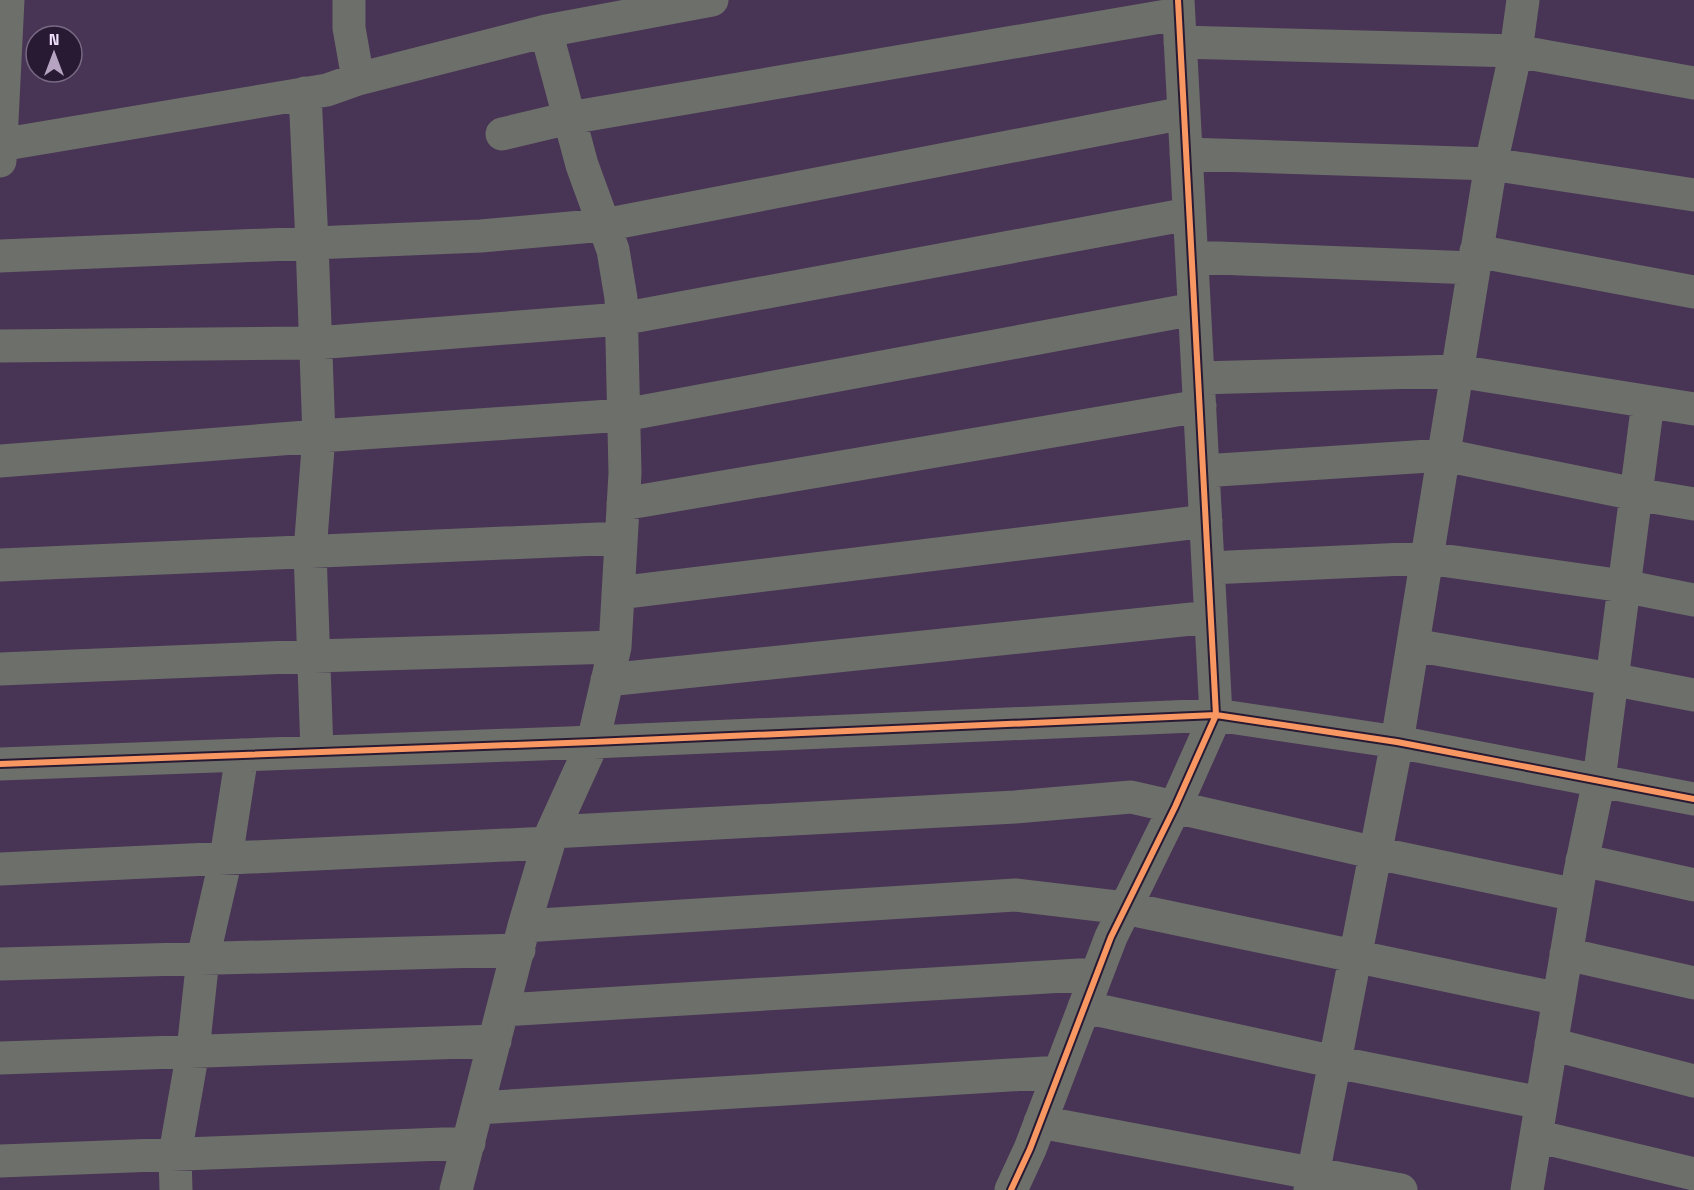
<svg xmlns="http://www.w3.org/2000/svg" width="1694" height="1190" viewBox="0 0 1694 1190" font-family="'Space Grotesk',sans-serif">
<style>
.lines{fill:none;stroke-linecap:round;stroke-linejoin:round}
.minor{stroke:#6d6f6a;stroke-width:33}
.cycleway-casing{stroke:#291a34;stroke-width:10}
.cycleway{stroke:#f99763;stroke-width:6}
</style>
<rect width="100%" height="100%" fill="#483454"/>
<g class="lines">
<path class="minor" d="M349,0V28L358,79
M1180,42L1516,51L1694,83
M305,93L312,243L319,436L310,551L317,752
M502,134L569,118L1178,14
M0,145L327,90L358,79L546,31L712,0
M1186,154L1491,164L1694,195
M0,161L8,0
M1476,251L1694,292
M0,256L481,236L604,225L1184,113
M1192,257L1473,268
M0,346L316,343L621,319L1189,214
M1198,378L1457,371L1694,409
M0,461L319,436L624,415L1194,309
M1203,471L1444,455L1635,494L1694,504
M623,504L1200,406
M0,565L621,538
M1209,568L1427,558L1623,586L1694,600
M618,593L1206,521
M1413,645L1611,679L1694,695
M0,669L314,656L615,647
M607,680L1211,617
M0,764L593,742L1216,715L1397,742L1694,799
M552,832L1015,807L1131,797L1376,853L1576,895
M1582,860L1694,885
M0,869L548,843
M524,926L1015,895L1125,908L1559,999
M1566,954L1694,983
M0,964L519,950
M1084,1007L1335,1062L1541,1103
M503,1010L1096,974
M1551,1044L1694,1081
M0,1058L495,1041
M478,1108L1059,1072
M1040,1122L1401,1190
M1536,1136L1694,1174
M0,1161L469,1143
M176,1190L175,1154L193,1051L203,958L226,858L242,755
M456,1190L524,926L552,832L593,742L615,647L625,473L621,298L613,250L582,165L546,31
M1011,1190L1030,1149L1111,937L1175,807L1216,715L1178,0
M1310,1190L1397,742L1491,164L1516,51L1523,0
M1527,1190L1580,872L1599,780L1648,402"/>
<g class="cycleway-casing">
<path id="cycleway" d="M0,764L593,742L1216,715L1397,742L1694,799
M1011,1190L1030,1149L1111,937L1175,807L1216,715L1178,0"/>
</g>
<use href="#cycleway" class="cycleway"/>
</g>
<g transform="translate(54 54)"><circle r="28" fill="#291a34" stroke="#786984" stroke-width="1.5"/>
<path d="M0-4.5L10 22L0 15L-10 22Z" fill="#b5a3c1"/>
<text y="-9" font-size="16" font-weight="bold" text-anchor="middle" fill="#efdffb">N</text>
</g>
</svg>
